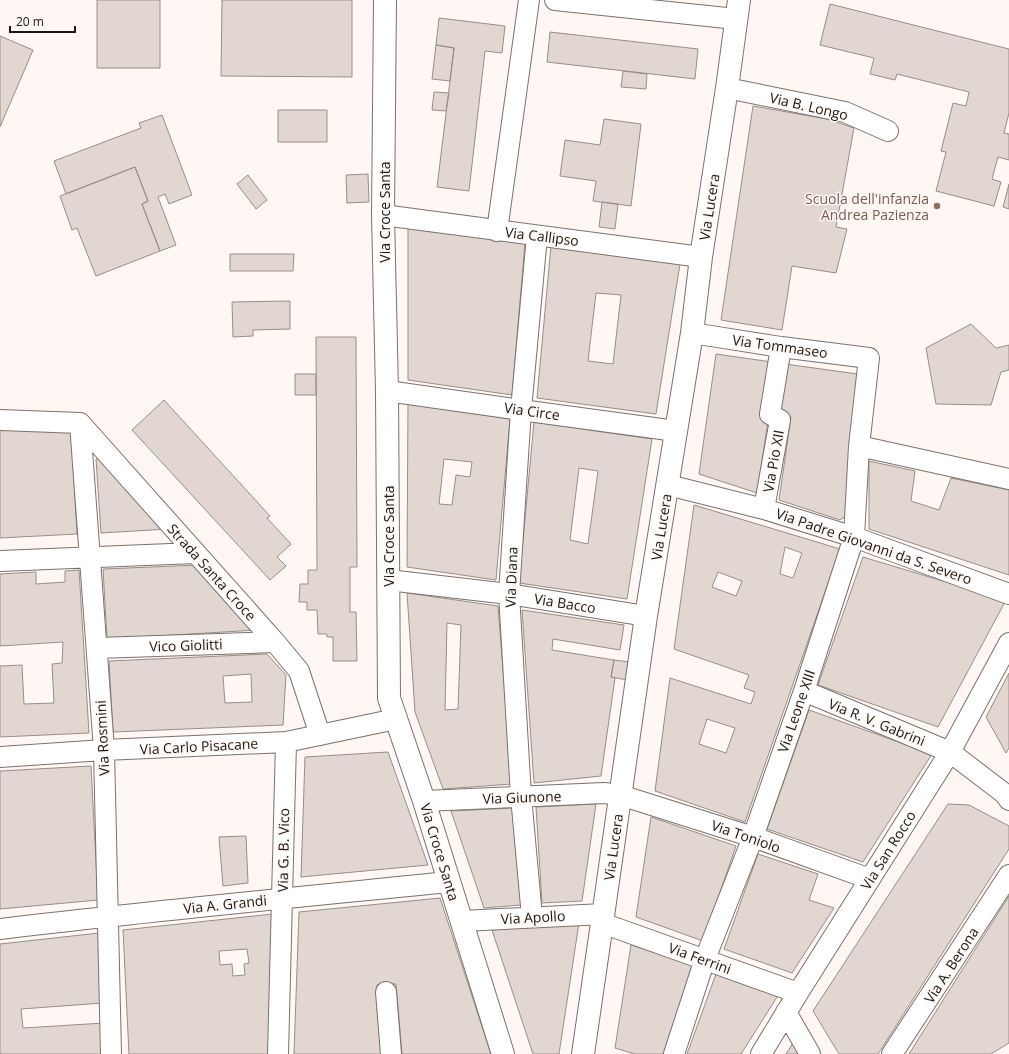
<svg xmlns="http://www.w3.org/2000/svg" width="1009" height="1054" viewBox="0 0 1009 1054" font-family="'Open Sans',sans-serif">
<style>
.building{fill:#e2d7d0;stroke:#988e88;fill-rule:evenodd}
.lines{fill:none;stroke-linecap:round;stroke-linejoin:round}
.minor-casing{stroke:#7b726c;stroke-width:22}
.tertiary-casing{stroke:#7b726c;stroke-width:24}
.minor{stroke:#fff;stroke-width:20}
.tertiary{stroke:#fff;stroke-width:22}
.education-dot{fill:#8d6e63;stroke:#fef7f3;stroke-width:1.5}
.labels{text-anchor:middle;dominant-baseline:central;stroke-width:3;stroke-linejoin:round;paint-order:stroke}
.street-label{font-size:14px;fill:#1b1815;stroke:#fef7f3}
.education-label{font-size:14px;fill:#785e54;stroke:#fef7f3;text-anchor:end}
</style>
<rect width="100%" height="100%" fill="#fef7f3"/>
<path class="building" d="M97,0H160V68H97Z
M222,0H352V77L221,76Z
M830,4L1009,49V113L1004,133L1009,134V160L998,157L992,179L1001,182L994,206L936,191L946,152L941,151L953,103L966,106L969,92L897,74L895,80L870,74L874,58L820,45Z
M439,18L505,26L502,53L485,51L469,191L437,187L454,48L436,45Z
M550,32L698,49L695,79L547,62Z
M0,36L33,50L0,127Z
M436,45L454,48L450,81L432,79Z
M623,71L647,74L646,89L621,87Z
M434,92L449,93L446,111L432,110Z
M753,106L827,119L854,128L836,227L847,229L836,273L792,266L782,330L721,320Z
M278,110H327V142H278Z
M162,115L192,195L169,204L165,194L158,197L176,245L160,251L142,204L148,201L135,167L66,194L54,161L141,128L139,123Z
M604,119L641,124L631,206L593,201L596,181L560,176L565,140L600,145Z
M135,167L148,201L142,204L160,251L96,276L77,228L72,230L60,196Z
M368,174L369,202L347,203L346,175Z
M248,175L267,200L256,209L237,184Z
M1009,184V209L1003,207Z
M602,202L618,204L615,229L599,227Z
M408,227L525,243L512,395L408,380Z
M551,246L680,264L656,414L537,398ZM596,293L621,295L613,364L588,361Z
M230,254H294L293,271H230Z
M290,301V329L253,330V336L233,337L232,302Z
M971,324L996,348L1009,345V370L1001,372L991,405L936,404L926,348Z
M316,337H356L357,567H350V612H356L357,661H333V637H327V634H318L317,610H307V602H299L300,584H308V570H317Z
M716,354L772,362L769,415L757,493L699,474Z
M785,364L865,375L848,515L840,520L779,500L791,417L777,414Z
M295,374H316V395H295Z
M164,400L270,516L267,518L291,544L277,557L286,566L270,580L132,430Z
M408,404L510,419L496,580L407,567ZM444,459L472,462L470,477L456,475L452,505L439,504Z
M534,422L652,439L627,599L519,583ZM579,468L598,471L588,544L570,540Z
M71,427L77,534L0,538V428Z
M104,457L168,529L101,533L96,459Z
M869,461L915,471L911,501L939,510L951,478L1009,490V575L869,529Z
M694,505L840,549L745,822L655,791L670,678L751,704L755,692L744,688L749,675L674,649ZM785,547L802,553L793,578L780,574ZM718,572L742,581L736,596L712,587ZM707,719L735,728L726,753L699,744Z
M863,557L1006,600L938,727L818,685Z
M199,565L257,630L107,639L103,569Z
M79,570L89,733L0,737V666L22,665L24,704L54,703L52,664L62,663L63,642L0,646V574L36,572V584L65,582V571Z
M407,593L498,606L512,784L443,789L415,712ZM447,623L461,625L458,709L445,710Z
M522,610L624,625L620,650L553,639L552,650L614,660L611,677L615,678L601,776L534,783Z
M267,654L286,675L283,725L113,732L109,661ZM251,674L252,702L225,703L223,676Z
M614,660L630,662L627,680L611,677Z
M1009,673V748L1006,753L986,717Z
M809,710L932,754L863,862L767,829Z
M388,752L428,865L301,877L305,757Z
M91,766L98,900L0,909V771Z
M596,804L582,901L542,903L536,807Z
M948,804L969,805L1009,826V849L878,1054H839L813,1011Z
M514,808L521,905L484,908L451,811Z
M651,817L736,846L703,941L636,917Z
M246,836L248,883L223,886L219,837Z
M758,854L818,874L809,900L834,908L792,973L724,949Z
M1009,896V1043L991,1054H909Z
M440,898L491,1054H402L396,984L377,985L382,1054H294L299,912Z
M273,914L268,1054H129L123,930ZM247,949L249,963L244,964L245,975L233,976L232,964L220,965L219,951Z
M579,923L559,1054H533L492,930Z
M99,933L103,1003L21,1009L23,1028L104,1023L105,1054H0V944Z
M631,945L695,966L664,1054H635L615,1048Z
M716,974L779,994L741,1054H687Z
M793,1043L801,1054H786Z"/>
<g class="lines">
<g class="minor-casing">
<path id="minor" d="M555,0L736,19
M727,88L845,112L888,131
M383,215L701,257
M497,231L529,0
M387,391L521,410L676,431
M0,420L80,423
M80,423L104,750L111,1054
M80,423L275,642L299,671L320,735
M859,446L1009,479
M668,485L764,509L854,537L1009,594
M764,509L780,420L770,414L781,347
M0,561L195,553
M388,580L509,594L646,616
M97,648L275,642
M804,691L950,752L1005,794L1009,800
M0,757L104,750L286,742L396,719
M424,801L604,793L620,795L753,837L870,879
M532,917L521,796L509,594L521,410L537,236
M462,921L604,914
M602,923L798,993
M0,929C150,911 299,897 449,882
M386,992L391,1054
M786,1012L810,1054
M278,1054L286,742
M674,1054L705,959L753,837L804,691L854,537L859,446L869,358L781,347L692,333
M761,1054L798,993L950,752L1009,643
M892,1054L1009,875"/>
</g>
<g class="tertiary-casing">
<path id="tertiary" d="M385,0L383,215L387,391L389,698L424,801L503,1054
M583,1054L602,923L646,616L692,333L701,257L727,88L739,0"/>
</g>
<use href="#minor" class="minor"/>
<use href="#tertiary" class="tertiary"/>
</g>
<circle class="education-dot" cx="937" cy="206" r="4"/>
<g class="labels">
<g class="street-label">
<text transform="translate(809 106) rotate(13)">Via B. Longo</text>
<text transform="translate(709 207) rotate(-81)">Via Lucera</text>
<text transform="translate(384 212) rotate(-90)">Via Croce Santa</text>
<text transform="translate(542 236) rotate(7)">Via Callipso</text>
<text transform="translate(780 346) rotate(8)">Via Tommaseo</text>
<text transform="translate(532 411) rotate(8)">Via Circe</text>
<text transform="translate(773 461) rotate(-80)">Via Pio XII</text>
<text transform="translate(661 527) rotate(-81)">Via Lucera</text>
<text transform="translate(388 536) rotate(-90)">Via Croce Santa</text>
<text transform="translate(874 546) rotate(19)">Via Padre Giovanni da S. Severo</text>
<text transform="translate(212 572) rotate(48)">Strada Santa Croce</text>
<text transform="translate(511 577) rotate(-88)">Via Diana</text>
<text transform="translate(565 603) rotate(9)">Via Bacco</text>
<text transform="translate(186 645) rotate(-2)">Vico Giolitti</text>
<text transform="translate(796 711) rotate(-71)">Via Leone XIII</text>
<text transform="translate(877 722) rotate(22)">Via R. V. Gabrini</text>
<text transform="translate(102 738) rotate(-93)">Via Rosmini</text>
<text transform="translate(199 746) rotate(-3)">Via Carlo Pisacane</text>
<text transform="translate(522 797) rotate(-2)">Via Giunone</text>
<text transform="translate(746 836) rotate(19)">Via Toniolo</text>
<text transform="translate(613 847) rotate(-82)">Via Lucera</text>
<text transform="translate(283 850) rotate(-89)">Via G. B. Vico</text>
<text transform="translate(888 850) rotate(-58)">Via San Rocco</text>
<text transform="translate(440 852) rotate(73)">Via Croce Santa</text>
<text transform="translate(225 904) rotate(-6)">Via A. Grandi</text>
<text transform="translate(533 917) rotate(-3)">Via Apollo</text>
<text transform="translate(700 958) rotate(20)">Via Ferrini</text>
<text transform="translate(951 965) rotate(-57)">Via A. Berona</text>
</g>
<g class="education-label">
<text x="929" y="198">Scuola dell'infanzia<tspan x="929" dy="16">Andrea Pazienza</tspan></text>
</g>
</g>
<path d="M10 26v6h65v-6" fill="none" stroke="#1b1815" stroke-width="2"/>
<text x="16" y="26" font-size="12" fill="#1b1815" stroke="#fef7f3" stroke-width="3" paint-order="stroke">20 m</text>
</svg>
